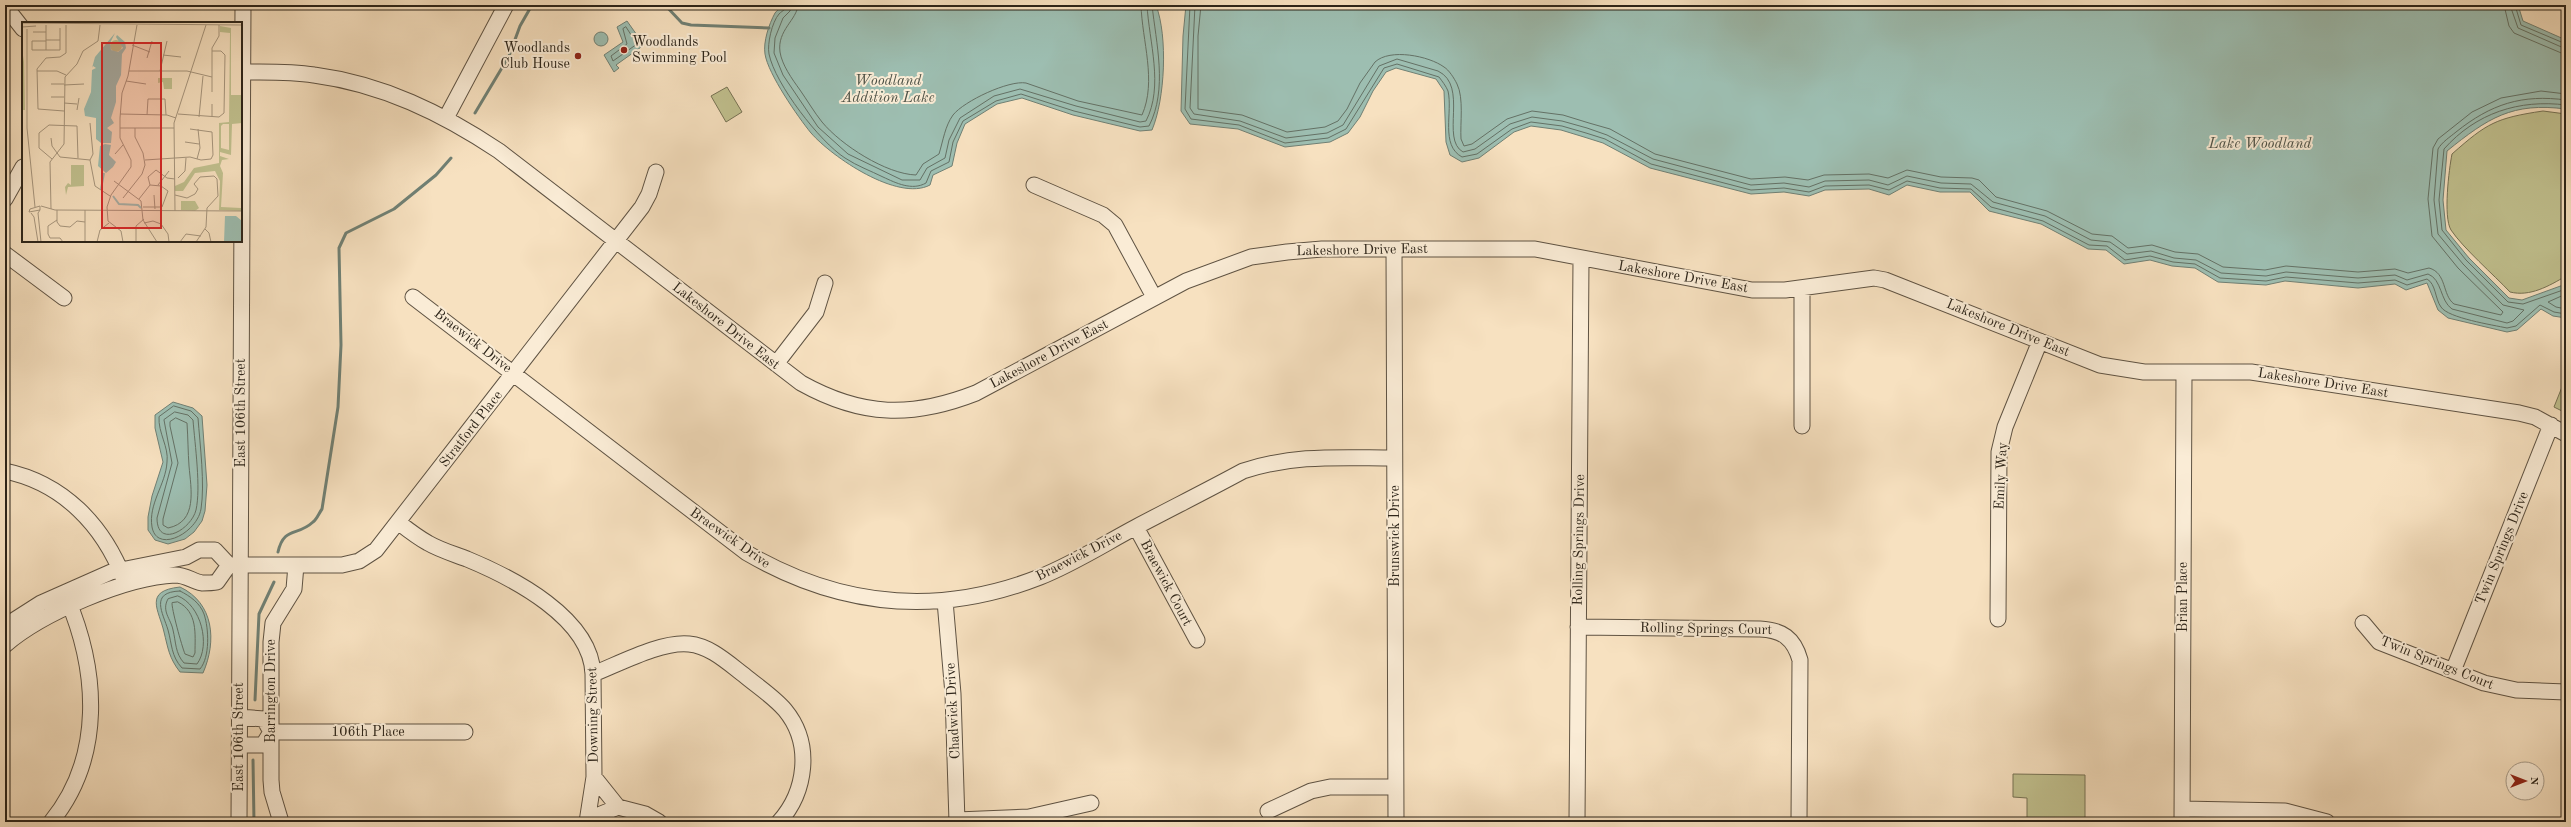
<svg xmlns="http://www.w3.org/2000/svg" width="2571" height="827" viewBox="0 0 2571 827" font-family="'Old Standard TT',serif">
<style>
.green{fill:#c1c18f;stroke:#767254}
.water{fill:#9dbeb1;stroke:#708074}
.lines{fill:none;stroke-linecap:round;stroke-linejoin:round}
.shore{stroke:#647165;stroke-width:1}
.stream{stroke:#708074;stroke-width:3}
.minor-casing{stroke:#5f5343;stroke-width:17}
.minor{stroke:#faecd6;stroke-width:15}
.poi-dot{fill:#8f2418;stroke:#faecd6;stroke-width:1.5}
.labels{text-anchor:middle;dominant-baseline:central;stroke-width:4;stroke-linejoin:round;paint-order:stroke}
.poi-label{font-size:14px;fill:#2c2419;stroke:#faecd6;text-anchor:start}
.street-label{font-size:14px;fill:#2c2419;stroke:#faecd6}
.water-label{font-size:15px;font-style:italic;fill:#4e5247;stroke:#faecd6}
.inset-river{fill:none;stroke:#9dbeb1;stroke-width:2}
.inset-road{fill:none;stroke:#a6957d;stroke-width:1}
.view{fill:#d62828;fill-opacity:0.15;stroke:#d62828;stroke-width:2}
.inset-edge{fill:none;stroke:#2c2419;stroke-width:2}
</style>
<rect width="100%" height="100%" fill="#f7e1c0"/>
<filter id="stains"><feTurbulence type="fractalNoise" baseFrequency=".005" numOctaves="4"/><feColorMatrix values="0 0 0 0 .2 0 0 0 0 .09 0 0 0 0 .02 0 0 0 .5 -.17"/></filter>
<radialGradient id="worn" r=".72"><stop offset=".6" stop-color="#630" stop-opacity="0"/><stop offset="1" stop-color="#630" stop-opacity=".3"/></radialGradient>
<path class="green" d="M727,87L742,112L726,122L711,96Z
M2543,111L2566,114V276C2549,286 2530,297 2510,292C2494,275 2463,248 2451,230C2443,217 2449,169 2452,154C2487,123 2496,118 2543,111Z
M2566,377V413L2554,407Z
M2013,774L2085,775V822H2027V798L2013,797Z"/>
<path class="water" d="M783,5H1156C1168,37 1165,99 1152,130L1140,131L1073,115L1022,98L997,104L965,124L957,143L952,166L933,175L930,185C898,202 832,157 811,133C798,117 768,74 765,54C763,42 769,24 775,13C777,10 781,8 783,5Z
M1186,5H2518L2523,21L2566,40V109C2512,102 2488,118 2447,151L2443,200L2446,230L2469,258L2509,298L2522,300L2566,284V318L2553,316L2541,309L2517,330L2507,332L2448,318L2438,310L2427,283L2406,290L2395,284L2358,288L2285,281L2266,285L2218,282L2195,268L2172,266L2150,260L2124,264L2106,250L2088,249L2041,224L1989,211L1970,192H1940L1907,185L1889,195L1869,189L1825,190L1809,196L1784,192L1751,194L1650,168L1603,143L1584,137L1561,130L1531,126L1514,132L1479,158L1462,162L1450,155L1446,142L1444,91L1436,79L1396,68L1386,72L1373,91L1360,117L1348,133L1330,142L1285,147L1238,129L1190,124L1181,111L1183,36Z
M627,21L644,45L616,65L619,68L614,72L604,55L623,42L617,27Z
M594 39a7 7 0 1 1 14 0a7 7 0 1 1-14 0Z
M173,402L193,408L202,416L207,485L205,511L202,521L194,532L185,539L168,544L155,540L148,530V517L152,496L163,462L155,428V415Z
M180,587C214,603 217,641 203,673L180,672C169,658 168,648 164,632C159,610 143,591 180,587Z"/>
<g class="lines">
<path class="shore" d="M786,5C786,10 783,10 779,14C772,22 767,44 769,54C775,84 820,142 845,158C857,166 871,171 883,177C896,183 912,191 926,183L931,171L949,162L953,142L963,121L996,101L1021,94L1074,111L1140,127L1149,126C1168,89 1156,43 1152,5
M792,5L790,11L783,18L775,38L774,53L783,75L818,127L848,154L902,180H920L927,168L945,158L949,140L960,118L994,96L1020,89L1076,106L1140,122L1146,121C1164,86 1149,42 1147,5
M798,5C797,20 777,30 780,52C782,65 792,79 800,90C807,100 814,112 822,122C841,145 886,174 916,175L923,164L939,154C943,141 945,126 953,115C964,101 1009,80 1026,83L1078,101L1142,115C1157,81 1142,41 1141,5
M1190,5L1185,109L1191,119L1239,125L1285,143L1328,138L1346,129L1384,68L1397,64L1439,77C1442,81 1446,86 1448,91C1453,112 1440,145 1462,157L1477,154L1512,129L1531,122L1562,126L1586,133L1605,139L1651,164L1751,190L1784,188L1809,192L1825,186L1869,185L1889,190L1907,181L1940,188L1971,189L1991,207L2043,221L2089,245L2107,246L2125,260L2150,256L2173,262L2195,264L2220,278L2266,281L2286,277L2358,283L2395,280L2407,285L2427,279C2436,284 2435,299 2441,307C2448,318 2493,325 2507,328L2516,326L2540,305L2554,312L2566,314
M1195,5L1190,108L1194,114L1240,121L1286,138L1327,133L1343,125L1379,66L1397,59L1438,71C1469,86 1440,139 1463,152L1475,149L1510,124L1532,117L1562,121L1587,128L1607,135L1653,159L1751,185L1784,183L1809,187L1825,181L1869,180L1888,185L1907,176L1941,183L1971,184L1993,202L2045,216L2091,240L2110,242L2127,254L2151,251L2174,258L2196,260L2221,273L2266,276L2286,272L2358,278L2395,275L2407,280L2428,274C2442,279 2440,301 2452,309L2507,323L2513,321L2524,310L2503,305L2463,264L2438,234L2434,200L2438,149C2442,142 2450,137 2456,132C2491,104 2522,94 2566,100
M1201,5L1198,36V109L1242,115L1287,132L1325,127L1338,121L1347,109L1360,83L1375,62C1390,48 1429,56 1444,67C1449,70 1454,78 1457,84C1464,98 1460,123 1461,139L1464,146L1472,144L1507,119L1532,111L1563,115L1589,123L1610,129L1655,154L1751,179L1785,177L1808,180L1824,175L1869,174L1888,178L1907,170L1941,177L1972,178L1979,180L1996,197L2047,211L2092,234L2112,236L2128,248L2152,245L2175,252L2198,254L2223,267L2265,270L2286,266L2358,272L2395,269L2408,273L2429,268C2447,273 2442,295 2454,304L2501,315L2503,312L2458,268L2432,236L2428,199L2433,148L2438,139L2472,112L2501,98L2541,91L2566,94
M2504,5L2509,26L2514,33L2566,55
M2510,5L2518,28L2566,49
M2515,5L2521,25L2566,44
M626,27L637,44L613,61L611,56L627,44L623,29Z
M2566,105C2519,99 2476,113 2444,149L2439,200L2442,230L2466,260L2508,302L2523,304L2566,289
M2566,294L2548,302L2556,307L2566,309
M174,406L191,411L198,418C200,445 205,484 201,509C197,533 157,554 152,527C148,504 166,484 167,462C169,447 158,433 159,417Z
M175,412L188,415L193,420C195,445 201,488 196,510C191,530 157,549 157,518L172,463L164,420Z
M176,418L187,423C188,438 188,452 189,466C191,489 198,522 168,528L163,525V519L178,463L170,426V422Z
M180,591C190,596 200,603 204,614C209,629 210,657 200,669L182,668C171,656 172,644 168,630C163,613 149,592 180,591Z
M178,596C201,605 211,645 197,664L184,663C175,653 176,642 173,630C171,619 161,611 168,599Z
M178,602C198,612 195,634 195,653L193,657L185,654C182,647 171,607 172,603Z"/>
<path class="stream" d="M665,5L682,23L691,25L769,28
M475,113L509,56L520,26L532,5
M278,552C284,526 297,537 313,522C317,519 319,513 322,509L338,407L341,345L339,248L346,233L394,209L436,175L451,158
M255,700L259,614L274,582
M253,760L254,822"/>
<g class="minor-casing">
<path id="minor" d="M5,6L23,29
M241,72C265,72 290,71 314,75C382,84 442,113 499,151L801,383C862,417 912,418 976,393L1186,281L1251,257L1287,252L1322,249H1535L1752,290H1785L1874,278L1885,280L2100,365L2144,372H2251L2519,413L2535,417L2566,434
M446,118L506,5
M1034,185L1103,215L1115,225L1154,297
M5,199L23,167
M1394,249L1396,822
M5,254L64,298
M413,297L747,553C840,607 938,617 1040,577C1073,564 1104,544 1136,527C1172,508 1208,490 1243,471C1294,454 1342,458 1394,458
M776,364L816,312L825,283
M1802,426V288
M5,471C63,483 103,525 124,579
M398,522C407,529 417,537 428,543C440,550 454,554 467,559C513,578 591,618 593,674L594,777L587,822
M1136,527L1197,640
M945,601L953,694L957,822
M1998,619L1999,452L2005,427L2040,341
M2363,623L2379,642L2484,683L2516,690L2566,692
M5,626L41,603L111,572L186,557L199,550H215L229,565H342L359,561L376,550L642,207L649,194L656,172
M1578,627L1760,629C1782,630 1794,638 1800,660L1799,822
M5,645C42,613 126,577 175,575C186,575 192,581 202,583C206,583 212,583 217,582L229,565
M2453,671L2551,425
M593,674C619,664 661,641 689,644C710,646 727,662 744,675C757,686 774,697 785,710C813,744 806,792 779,822
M239,717L264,719L271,732
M271,732H465
M239,745H263L271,732
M594,777L618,807
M2182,809L2285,811L2327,822
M1268,811L1311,791L1330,787H1395
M589,819L618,807L645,814L659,822
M957,820L1029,817L1091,803
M51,822C104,757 98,671 67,598
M239,822L243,5
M281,822L272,792L271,780V642L273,623L294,589L296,565
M1577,822L1581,259
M2182,822L2184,372"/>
</g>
<use href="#minor" class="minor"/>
</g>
<g class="poi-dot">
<circle cx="624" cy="50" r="4"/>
<circle cx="578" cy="56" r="4"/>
</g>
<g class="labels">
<g class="poi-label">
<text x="632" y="42">Woodlands<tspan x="632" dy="16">Swimming Pool</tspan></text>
<text x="570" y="48" text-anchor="end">Woodlands<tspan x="570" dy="16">Club House</tspan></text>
</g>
<g class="street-label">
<text transform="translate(1362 250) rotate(-1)">Lakeshore Drive East</text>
<text transform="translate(1683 277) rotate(10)">Lakeshore Drive East</text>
<text transform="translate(726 326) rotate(38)">Lakeshore Drive East</text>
<text transform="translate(2008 328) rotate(22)">Lakeshore Drive East</text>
<text transform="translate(473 341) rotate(38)">Braewick Drive</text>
<text transform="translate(1049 354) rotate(-28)">Lakeshore Drive East</text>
<text transform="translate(2323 383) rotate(9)">Lakeshore Drive East</text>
<text transform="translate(241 413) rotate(-90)">East 106th Street</text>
<text transform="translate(471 429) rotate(-52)">Stratford Place</text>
<text transform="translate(2001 476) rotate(-87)">Emily Way</text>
<text transform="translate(1395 536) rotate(-90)">Brunswick Drive</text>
<text transform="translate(730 538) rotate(35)">Braewick Drive</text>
<text transform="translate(1579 540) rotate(-89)">Rolling Springs Drive</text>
<text transform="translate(2502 548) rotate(-68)">Twin Springs Drive</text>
<text transform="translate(1079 556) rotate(-27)">Braewick Drive</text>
<text transform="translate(1166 583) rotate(62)">Braewick Court</text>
<text transform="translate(2183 597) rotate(-90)">Brian Place</text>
<text transform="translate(1706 629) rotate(1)">Rolling Springs Court</text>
<text transform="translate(2437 663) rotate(22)">Twin Springs Court</text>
<text transform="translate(271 691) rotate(-90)">Barrington Drive</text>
<text transform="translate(953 711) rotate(-93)">Chadwick Drive</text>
<text transform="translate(593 715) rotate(-91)">Downing Street</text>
<text x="368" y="732">106th Place</text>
<text transform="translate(239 737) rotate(-90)">East 106th Street</text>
</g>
<g class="water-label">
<text x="888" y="81">Woodland<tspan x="888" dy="17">Addition Lake</tspan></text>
<text x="2260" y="144">Lake Woodland</text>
</g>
</g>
<g transform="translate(22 22)">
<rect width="220" height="220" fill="#f7e1c0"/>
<path d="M198,4L209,6V73H220V101L210,102L209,133L198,130V134L207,137L200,138L198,144L201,151L199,185L219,186L220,174V189L197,188L198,159L193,149L173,151L161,169H153V164L162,160L172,146L197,141V101L207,100L208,11L198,10ZM201,102H207V128L199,126V104ZM88 24a6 6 0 1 1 12 0a6 6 0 1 1-12 0ZM0,27L2,40L3,88H0ZM136,56H150V67H142L141,60L136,61ZM49,143H62V164L46,165L44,173L43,165L46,161L49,163ZM159,179H173L177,186L173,189L159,188Z" fill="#c1c18f" fill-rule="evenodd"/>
<path d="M93,11L88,21L89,28L96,30L101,26L94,15L95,13L103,20L104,26L100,32L99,53L94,64V80L89,96L92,101L85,106L90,110L89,121H79L74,117V96L63,94L62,87L69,70L70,48L74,46L71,44L70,46L73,35ZM83,122L89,123L87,133L94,140L91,145L84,151L76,144L78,124ZM203,194H214L220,199V220H202Z" fill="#9dbeb1"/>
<path class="inset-river" d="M79,167L82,151M91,174L97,182L116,183L119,186"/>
<path class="inset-road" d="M0,1L220,3M0,5L14,4M5,7V106L13,185M11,10H24M24,18H38M24,19H10V28H38V6M110,23L128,30M24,28V3M141,33L159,35M125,36L130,19M15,49H35L44,53M107,49H165L190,55M138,49L145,19M104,59L124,62M29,62H42M42,63L62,62M190,70V26L197,14V3M29,75H42M42,81L55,82M55,88L57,76M42,89L16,87L15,47L24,36L38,35L44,31V3M98,92L145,93L154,96M156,92L197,95L202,91L203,33L199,29H190M125,93L126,77H143L144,93M177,95L181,54M190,95V82M68,101L71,132L68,138M98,106H152M29,116L30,124L38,135L68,138M163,120L177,122M93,132L101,123M30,137L17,126V111L27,103L55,104L56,136M175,137L178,126L176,107M68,138L73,164L88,174M123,138L168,135L179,138L189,137L191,133L190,110L168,107M156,156L163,149L164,136M92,159L119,179L121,198L135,220M128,163L126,155L134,148L145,156L153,157M136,163L147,149M132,173L133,187M153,173L165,176L173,172L176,167L172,162L178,155L192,154L195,157L196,174L185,186L184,205L174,220M101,176L120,152L123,143L121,131L113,115V106M117,177L128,163L139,164L146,169L140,185H121M18,184V188L7,190L8,187ZM19,184L33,188L220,189M29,187L28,140L42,122L43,55L55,42L61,29L76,19L78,3M18,188L16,191L19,220M35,188V200L38,204L48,205L55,199L63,200M153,189L152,101L184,3M9,191L12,195L16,220M35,198L26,204V212L28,216H38L41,220M122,201L131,199L139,202L146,212L147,220M183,207L187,211L189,220M63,220V188M75,220L78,208L87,201M101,220L99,209L86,199L85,185L89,173L109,145V138L98,116V96L100,71L106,54L115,3M114,220V204L122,197M158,220L164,212L179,214"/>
<path class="view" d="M80,21H139V206H80Z"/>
<rect width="220" height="220" class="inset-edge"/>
</g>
<rect width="2571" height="827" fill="none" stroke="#f7e1c0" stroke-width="20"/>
<rect x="6" y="6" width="2559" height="815" fill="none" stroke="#2c2419" stroke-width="2"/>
<rect x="10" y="10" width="2551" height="807" fill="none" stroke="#2c2419"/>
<g transform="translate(2525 781) rotate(90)"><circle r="19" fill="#faecd6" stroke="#a89c8a"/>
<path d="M0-3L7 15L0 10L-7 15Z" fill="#8f2418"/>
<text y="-6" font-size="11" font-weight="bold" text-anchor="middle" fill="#2c2419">N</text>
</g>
<rect width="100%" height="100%" filter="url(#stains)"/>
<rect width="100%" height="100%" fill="url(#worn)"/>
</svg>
